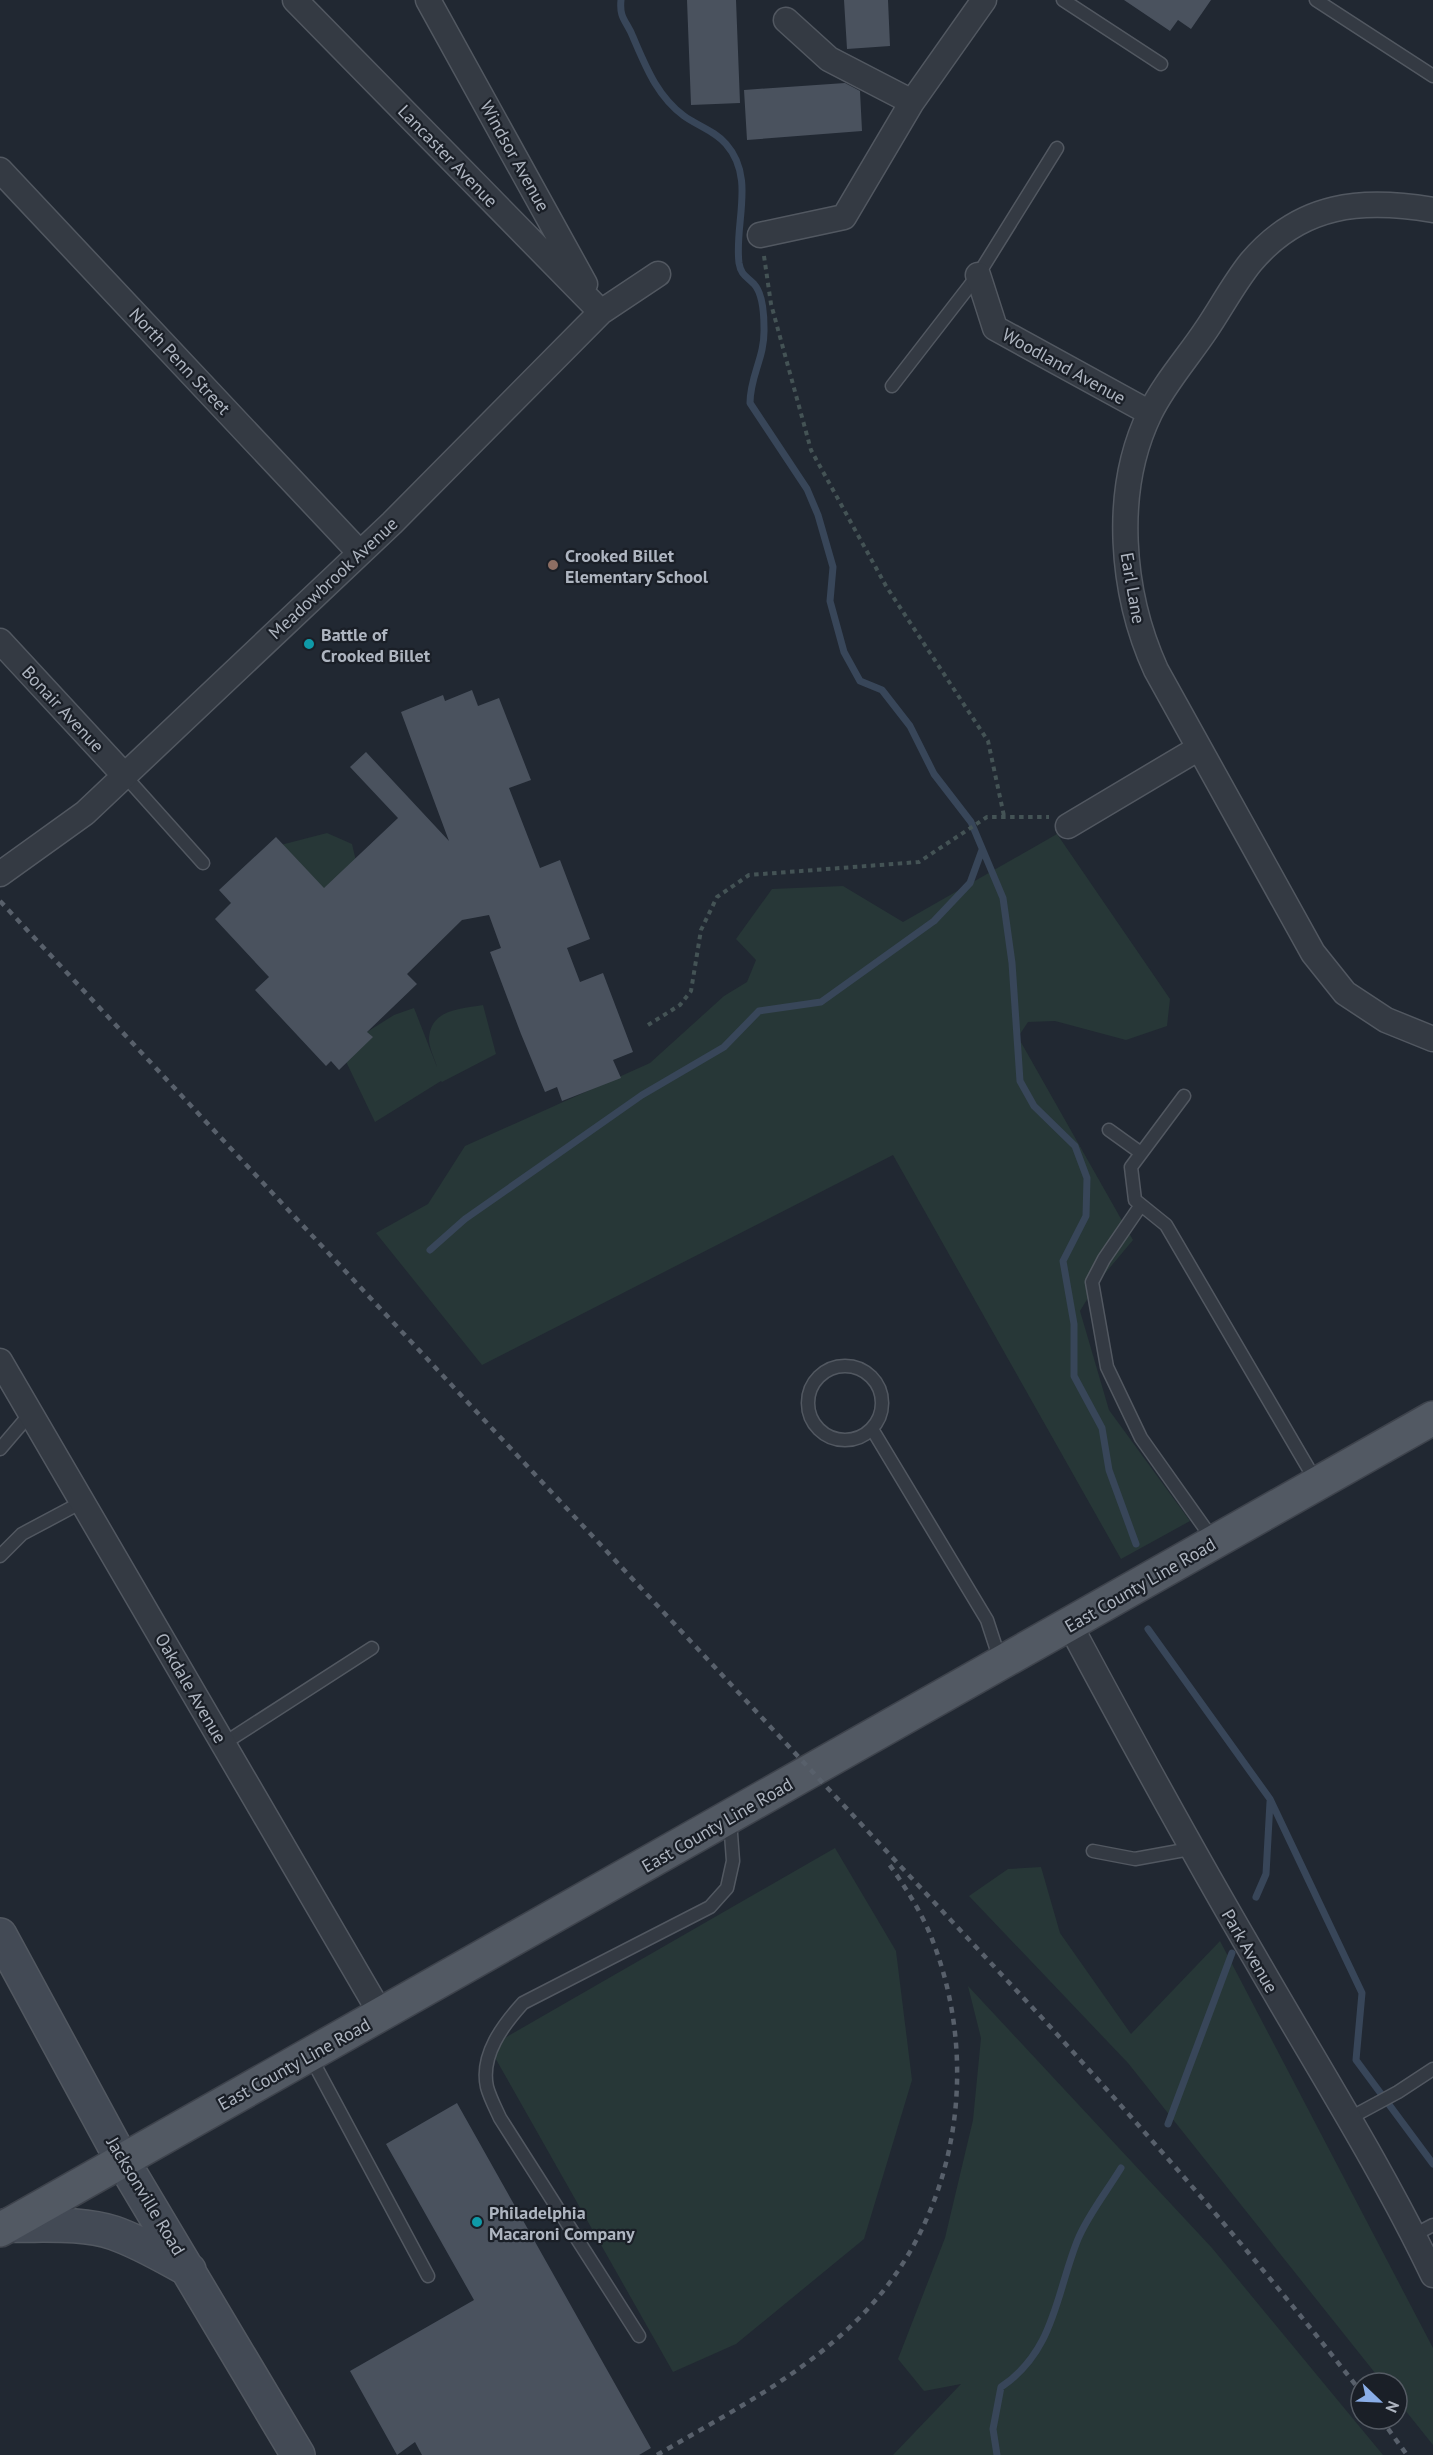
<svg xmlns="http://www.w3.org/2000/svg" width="1433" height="2455" viewBox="0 0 1433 2455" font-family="'PT Sans',sans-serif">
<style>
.green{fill:#273737}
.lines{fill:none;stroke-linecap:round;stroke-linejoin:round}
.stream{stroke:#384659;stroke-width:7}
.building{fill:#4a525e}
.service-casing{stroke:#525861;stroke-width:15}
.minor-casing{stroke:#525861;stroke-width:27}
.secondary-casing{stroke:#525861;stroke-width:36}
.primary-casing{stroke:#3e434c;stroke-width:36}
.path{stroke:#445355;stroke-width:4;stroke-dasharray:4.5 4.5;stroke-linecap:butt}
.service{stroke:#343a43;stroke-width:12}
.minor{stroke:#343a43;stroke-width:24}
.secondary{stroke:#434a55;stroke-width:33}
.primary{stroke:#525963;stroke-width:33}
.rail{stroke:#58606b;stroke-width:4.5;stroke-dasharray:6 6;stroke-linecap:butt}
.education-dot{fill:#8d6e63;stroke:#1a1f27;stroke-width:2}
.culture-dot{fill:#0f9aa8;stroke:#1a1f27;stroke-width:2}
.labels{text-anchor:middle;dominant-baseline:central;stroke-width:4.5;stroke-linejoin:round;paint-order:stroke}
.street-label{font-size:18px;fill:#aeb5c0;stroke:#1a1f27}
.poi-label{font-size:18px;font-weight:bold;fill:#aeb5c0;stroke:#1a1f27;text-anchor:start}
</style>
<rect width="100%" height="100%" fill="#212832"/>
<path class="green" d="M327,833L352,844L363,891L319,903L269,848Z
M1057,834L1170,999L1167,1026L1126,1040L1055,1021L1028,1022L1018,1037L1133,1240L1097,1283L1080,1311L1109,1410L1190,1521L1121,1559L893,1155L482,1365L376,1233L428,1204L465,1146L650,1063L724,996L747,982L756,960L736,939L772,889L843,886L903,922Z
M483,1005L496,1054L442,1082L441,1081L375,1122L340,1049L394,1015L414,1008L437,1067C435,1059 429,1048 429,1039C430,1009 461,1009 483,1005Z
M835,1848L896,1951L912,2080L864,2239L736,2344L673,2372L489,2047Z
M1041,1867L1060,1933L1131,2034L1220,1941L1433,2348V2445L1397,2400V2383H1383L1128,2063L969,1896L1008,1869Z
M968,1986L1212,2248L1383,2455H893L961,2384L924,2391L898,2359L945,2238L973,2120L981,2038Z"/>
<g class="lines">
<path class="stream" d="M621,0C619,19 627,21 633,37C646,67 657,96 684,116C698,126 715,131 726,144C756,178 734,223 739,263C741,275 746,276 754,284C763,294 764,315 764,328C765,358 750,375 750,403L807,489L818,515L833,567L830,601L844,652L860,681L882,690L910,726L934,774L971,822L1003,898L1012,963L1020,1081L1034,1106L1075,1146L1087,1178L1086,1216L1063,1261L1074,1324V1376L1102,1428L1109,1470L1136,1544
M430,1250L465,1219L642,1095L724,1047L759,1011L821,1002L934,921L970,883L982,850
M1148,1629L1270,1799L1362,1993L1356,2060L1433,2164
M1256,1897L1266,1874L1270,1802
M1168,2124L1232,1953
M997,2455L993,2429L1001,2387C1055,2351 1056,2293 1078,2239C1088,2215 1107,2191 1121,2168"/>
</g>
<path class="building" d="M687,0H736L740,103L691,105Z
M844,0H888L890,46L847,49Z
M1124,0H1211L1191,29L1178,20L1170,31Z
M845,83L860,91L862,131L747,140L744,90Z
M472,690L478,706L499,698L531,780L509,788L540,868L560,860L590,939L567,948L580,982L603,973L633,1052L613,1060L621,1078L562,1101L557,1087L545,1092L521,1034L490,952L501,948L489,915L462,920L407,974L417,984L367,1032L373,1037L339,1070L331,1061L326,1066L255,990L269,977L215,919L231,903L219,890L276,837L324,888L398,818L350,767L366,752L449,841L401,712L443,695L445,701Z
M457,2103L651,2448L639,2455H422L415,2442L397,2455L350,2371L474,2300L386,2144Z"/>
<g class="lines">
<g class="service-casing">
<path id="service" d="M1063,0L1161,64
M1316,0L1433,76
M892,386L978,275L1057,148
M125,776L203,863
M1184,1096L1131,1167L1135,1200L1166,1225L1317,1483
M1109,1130L1141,1153
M1141,1205L1104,1259L1092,1282L1107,1367L1141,1438L1214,1541
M808 1403a37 37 0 1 1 74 0a37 37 0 1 1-74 0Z
M872,1429L987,1620L1001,1663
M0,1449L30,1414
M0,1556L22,1534L82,1502
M223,1744L372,1648
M1093,1851L1135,1859L1190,1849
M310,2056L428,2276
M1348,2119L1398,2092L1433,2069
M1414,2235L1433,2225
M639,2336L500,2118C496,2109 490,2098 487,2087C480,2055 503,2025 523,2003L710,1907L727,1888L733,1861L730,1820"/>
</g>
<g class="minor-casing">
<path id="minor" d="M295,0L601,312
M428,0L585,284
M786,20L829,59L912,102
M0,170L360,553
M1433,210C1362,198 1301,203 1251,262C1234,283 1221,308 1206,330C1188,357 1164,384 1150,413C1112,491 1121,593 1156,670L1313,953L1345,993L1386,1020L1433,1039
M760,235L844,217L912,102L984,0
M978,275L995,328L1150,413
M0,641L125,776
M1068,826L1199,748
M0,874L85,813L392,523L601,312L658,274
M0,1361L382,2016
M1070,1625C1130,1737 1191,1849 1255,1958C1315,2063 1381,2166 1433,2275"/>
</g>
<g class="secondary-casing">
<path id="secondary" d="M0,1935L122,2160L298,2455
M8,2225C42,2226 81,2222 114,2233C140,2242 165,2257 189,2270"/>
</g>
<g class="primary-casing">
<path id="primary" d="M0,2230L1433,1418"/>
</g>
<path class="path" d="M764,256L771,304L811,450L886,586L988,741L1004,816
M648,1025L680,1005L691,991L701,930L717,897L749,875L919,862L987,817H1049"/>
<use href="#service" class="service"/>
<use href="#minor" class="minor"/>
<use href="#secondary" class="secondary"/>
<use href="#primary" class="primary"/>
<path class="rail" d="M0,901L1044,2020C1154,2141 1261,2263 1361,2392
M1381,2419L1407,2455
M657,2455C725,2415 796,2379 853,2324C957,2225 984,2066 930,1934C920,1910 904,1885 889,1864"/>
</g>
<circle class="education-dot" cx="553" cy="565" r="6"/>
<g class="culture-dot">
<circle cx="309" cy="644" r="6"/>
<circle cx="477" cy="2222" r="6"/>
</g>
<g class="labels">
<g class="street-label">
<text transform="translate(448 156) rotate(46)">Lancaster Avenue</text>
<text transform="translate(515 156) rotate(61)">Windsor Avenue</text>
<text transform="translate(180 361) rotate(47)">North Penn Street</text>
<text transform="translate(1064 366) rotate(29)">Woodland Avenue</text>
<text transform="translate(333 578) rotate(-43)">Meadowbrook Avenue</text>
<text transform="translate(1133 588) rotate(80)">Earl Lane</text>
<text transform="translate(63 709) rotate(47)">Bonair Avenue</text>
<text transform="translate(1140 1585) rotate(-30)">East County Line Road</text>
<text transform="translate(191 1688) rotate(60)">Oakdale Avenue</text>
<text transform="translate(717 1825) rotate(-30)">East County Line Road</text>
<text transform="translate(1250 1951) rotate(60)">Park Avenue</text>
<text transform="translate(294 2064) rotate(-29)">East County Line Road</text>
<text transform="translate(146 2196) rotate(59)">Jacksonville Road</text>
</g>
<g class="poi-label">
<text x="565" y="555">Crooked Billet<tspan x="565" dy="21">Elementary School</tspan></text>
<text x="321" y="634">Battle of<tspan x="321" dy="21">Crooked Billet</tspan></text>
<text x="489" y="2212">Philadelphia<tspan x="489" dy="21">Macaroni Company</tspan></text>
</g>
</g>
<g transform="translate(1379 2401) rotate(113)"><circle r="28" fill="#1a1f27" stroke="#555b64" stroke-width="1.5"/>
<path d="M0-4.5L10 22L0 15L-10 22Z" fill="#8aaee8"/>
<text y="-9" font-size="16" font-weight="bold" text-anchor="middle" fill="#aeb5c0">N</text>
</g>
</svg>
